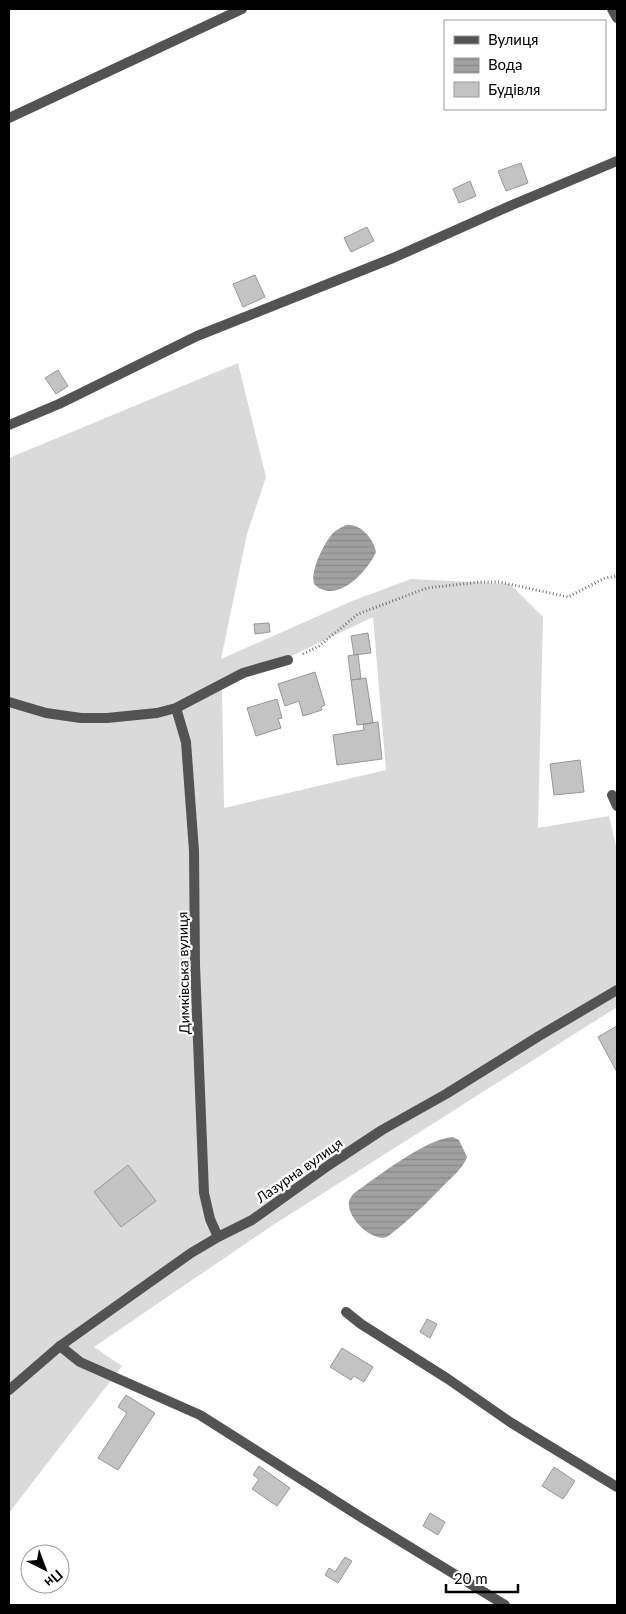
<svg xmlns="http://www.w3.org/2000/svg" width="626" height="1614" viewBox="0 0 626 1614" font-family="Lato,sans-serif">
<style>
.grass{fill:#dadada;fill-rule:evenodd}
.water{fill:url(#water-rules)}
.building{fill:#c3c3c3;stroke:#979797}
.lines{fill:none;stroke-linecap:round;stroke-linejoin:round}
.path{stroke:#757575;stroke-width:3;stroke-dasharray:1 2.5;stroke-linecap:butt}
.lane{stroke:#535353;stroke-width:10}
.street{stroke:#535353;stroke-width:10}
.labels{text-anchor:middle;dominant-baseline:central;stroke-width:4.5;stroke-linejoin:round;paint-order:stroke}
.street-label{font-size:14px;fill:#000;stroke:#fff}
</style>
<defs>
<pattern id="water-rules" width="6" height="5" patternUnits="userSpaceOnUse" patternTransform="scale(1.25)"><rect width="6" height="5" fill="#a1a1a1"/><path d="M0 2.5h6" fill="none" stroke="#898989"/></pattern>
</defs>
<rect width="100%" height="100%" fill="#fff"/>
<path class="grass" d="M238,363L266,477L247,534L221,659L352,601L411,579L510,584L543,617L538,828L609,816L617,850V1007L273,1225L94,1347L122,1366L9,1513V458ZM373,617L386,770L224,808L222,689Z"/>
<path class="water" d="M346,525C360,523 374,539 376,552C368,571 336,606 314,584C310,571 324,543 333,533C336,530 342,527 346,525Z
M453,1137L459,1140L467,1157C463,1168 453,1176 445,1184C427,1203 408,1221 387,1237C372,1242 349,1219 349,1205C348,1200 351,1198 353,1194C377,1177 425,1139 453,1137Z"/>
<path class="building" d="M521,163L528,183L506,191L498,171Z
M470,181L476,196L459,203L453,189Z
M367,227L374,241L351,252L344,238Z
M255,275L265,297L243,307L233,284Z
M58,370L68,386L56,394L45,378Z
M269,623L270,632L255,634L254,624Z
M368,633L371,653L354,655L351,636Z
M358,654L361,679L351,680L348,656Z
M315,672L325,705L321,707L322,710L303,716L299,701L285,706L278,684Z
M366,678L373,723L357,725L351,680Z
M277,699L282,718L278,719L281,728L256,736L247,708Z
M378,722L382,759L337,765L333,735L364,730L363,724Z
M580,760L584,792L554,795L550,764Z
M617,1026V1072L598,1037Z
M128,1165L156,1201L121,1227L94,1192Z
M427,1319L437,1324L430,1338L420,1332Z
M342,1348L373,1367L364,1382L354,1376L351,1380L330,1367Z
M126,1395L155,1413L118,1470L98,1458L127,1413L118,1407Z
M259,1466L290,1488L277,1506L252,1489L259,1479L253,1475Z
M554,1467L575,1481L563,1499L542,1486Z
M430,1513L445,1522L438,1535L423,1526Z
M345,1557L352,1561L338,1583L325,1575L329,1568L335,1572Z"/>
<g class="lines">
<path class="path" d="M303,654L319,646L358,614L427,588L480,582H500L568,597L605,578L617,576"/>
<path class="lane" d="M612,9L617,18
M9,118L242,9
M9,425L59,404L197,336L393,258L512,205L617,161
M612,795L617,806
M346,1312L361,1324L448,1379L510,1422L617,1487
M60,1346L80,1362L200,1415L364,1519L505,1605"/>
<path class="street" d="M9,702L46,713L81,718H107L157,713L176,708L243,673L288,660
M176,708L186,742L194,851L195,965L204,1193L210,1219L218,1237
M9,1390L60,1346L191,1253L218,1237L252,1220L329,1165L382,1130L446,1094L539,1036L617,990"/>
</g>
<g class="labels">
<g class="street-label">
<text transform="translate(183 973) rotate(-91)">Димківська вулиця</text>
<text transform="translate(299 1170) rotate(-35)">Лазурна вулиця</text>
</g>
</g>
<rect width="626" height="1614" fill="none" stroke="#000000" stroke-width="20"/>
<rect x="444" y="20" width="162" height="90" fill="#ffffff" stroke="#999999"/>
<rect x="454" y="36" width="25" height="8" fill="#535353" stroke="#999999"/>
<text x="488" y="45" font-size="15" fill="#000000">Вулиця</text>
<rect x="454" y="58" width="25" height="15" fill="url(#water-rules)" stroke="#999999"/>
<text x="488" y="70" font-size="15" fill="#000000">Вода</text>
<rect x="454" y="82" width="25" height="15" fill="#c3c3c3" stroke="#999999"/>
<text x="488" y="95" font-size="15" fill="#000000">Будівля</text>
<g transform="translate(45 1569) rotate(138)"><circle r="24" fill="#ffffff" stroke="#999999"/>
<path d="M0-4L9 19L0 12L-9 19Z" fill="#000000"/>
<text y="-8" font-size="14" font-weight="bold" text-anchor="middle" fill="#000000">Пн</text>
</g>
<path d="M446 1584v8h72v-8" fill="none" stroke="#000000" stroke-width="2.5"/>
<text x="454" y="1584" font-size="15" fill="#000000" stroke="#ffffff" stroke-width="4" paint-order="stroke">20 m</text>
</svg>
